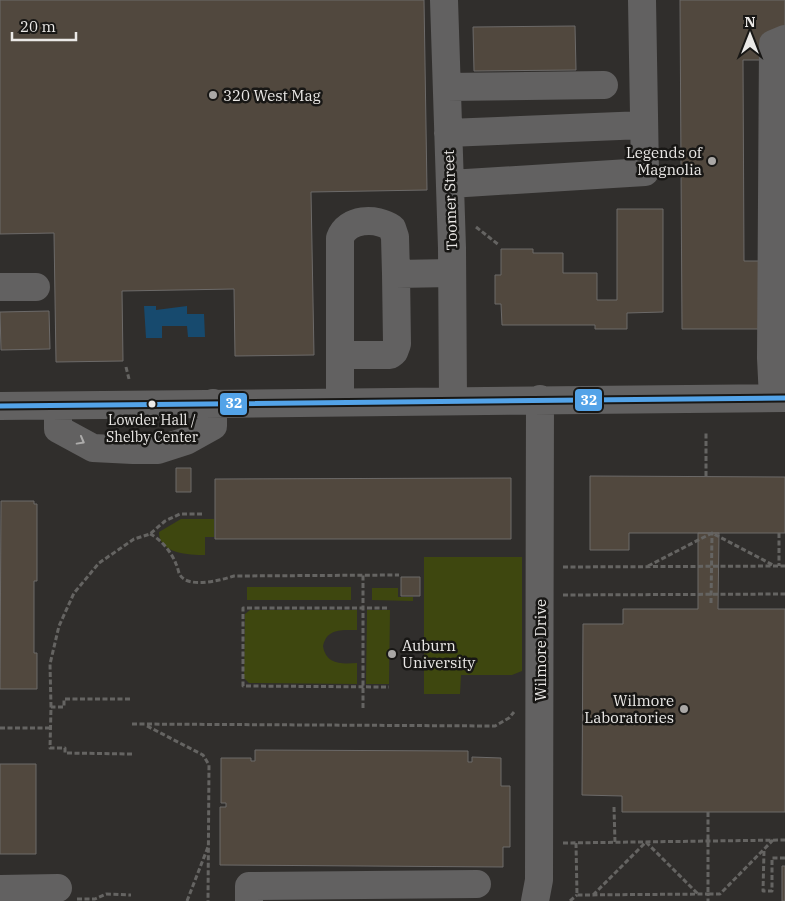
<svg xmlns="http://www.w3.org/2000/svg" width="785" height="901" viewBox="0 0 785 901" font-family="'IBM Plex Serif',serif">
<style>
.green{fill:#3e470f}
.water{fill:#174a6e}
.building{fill:#51483e;stroke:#6c6a69}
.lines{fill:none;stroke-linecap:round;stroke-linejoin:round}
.path{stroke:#656462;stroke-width:3;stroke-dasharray:5 2.5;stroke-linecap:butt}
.minor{stroke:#626161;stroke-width:28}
.bus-1-casing{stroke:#181715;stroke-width:9}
.bus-1{stroke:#53a3e8;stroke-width:5}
.oneway{stroke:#adacab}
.poi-dot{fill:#aaa8a6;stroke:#181715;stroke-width:2}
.bus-dot{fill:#ebe9e7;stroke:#181715;stroke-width:2}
.labels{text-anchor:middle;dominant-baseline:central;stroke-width:5;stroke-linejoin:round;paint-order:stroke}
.bus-label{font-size:14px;fill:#ebe9e7;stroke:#181715}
.poi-label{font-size:15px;fill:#ebe9e7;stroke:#181715;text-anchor:start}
.street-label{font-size:15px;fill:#ebe9e7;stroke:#181715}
.line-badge{stroke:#181715;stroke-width:2}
.badge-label{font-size:14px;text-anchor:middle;font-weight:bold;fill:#fff}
</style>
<rect width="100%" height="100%" fill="#302e2c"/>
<path class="green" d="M181,519H214V537H205V555C189,555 159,554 159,532Z
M424,557H522V671L512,675H461L460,694H424Z
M247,587H351V600H247Z
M372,588H398V597H413V601L372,600Z
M250,610H357V630C342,630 327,628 323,646C326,665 342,664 357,663V684L249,683L244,678L245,614Z
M367,610H390L389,684H366Z"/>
<path class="water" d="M144,306H156V310L187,306V314H204L205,337H188L187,326H162V338H146Z"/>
<path class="building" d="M0,0H424L427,190L311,192L314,355L235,356L234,289L122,291L123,361L56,362L54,233L0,234Z
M680,0H785V60H743L744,261H785V329H682Z
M575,26L576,70L474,71L473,27Z
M617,209H663V312L627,313V329H595V325H502L501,304H495V275H501V249H533V253H563V273H597V300H617Z
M49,311L50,349L1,350L0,312Z
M176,468H191V492H176Z
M590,476L785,477V533H629V550H590Z
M511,478V539H215V479Z
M1,501H34V504H37V581H34V653H37V689H0Z
M698,533H719L718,609H785V812H622V796L582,795L583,624H623V609H698Z
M401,577H420V596H401Z
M255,750L468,751V762H472V757L501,758V786H510V847H503V867L220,865V807H226V803H221V758H251V761H255Z
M0,764H36V854H0Z
M782,866H785V901H782Z"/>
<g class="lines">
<path class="path" d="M476,227L499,245
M126,367L129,379
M706,476V433
M779,533V566
M150,534C161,539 172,553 176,564C178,567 178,572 180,575C189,589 221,580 234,576L399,575
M648,566L712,533L773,565
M563,567L785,566
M563,595L785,594
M711,603L712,533
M387,608H243V686L389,687
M51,707L50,664L59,626L74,593L99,563L134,539L150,534L165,521L180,514H202
M363,708V575
M132,724L495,726L509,718L514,712
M147,726L203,755L209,765L208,901
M0,728H50
M132,754L65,753V748H50L51,707H64V699H132
M614,807L615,843
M708,812V894H720L773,840
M563,843L785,840
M576,843L577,895L708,894V901
M764,851L763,891H772V858H785
M593,895L646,842L698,894
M77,899H95L106,894L131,895
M187,901L208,847
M570,901L577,895"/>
<path class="minor" d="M444,0L452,248L453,400
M447,87L604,85
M448,133L644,125
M450,184L645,172L642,0
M396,274L395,237L392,228C376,217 347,218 340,238V355H390L394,352L397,344L396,274L452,273
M0,287H36
M340,355V402
M773,398L771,358L773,44L785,39
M0,406L785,398
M58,406V429L93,448L133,450H158L186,441L213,426V403
M0,889L58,888
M249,901V886L477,884
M535,901L539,880L540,399"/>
<g class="bus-1-casing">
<path id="bus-1" d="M0,406L785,398"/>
</g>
<use href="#bus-1" class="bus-1"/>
</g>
<defs><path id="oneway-chevron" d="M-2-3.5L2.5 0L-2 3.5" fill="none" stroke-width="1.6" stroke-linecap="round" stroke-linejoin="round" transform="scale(1.25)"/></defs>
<use class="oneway" href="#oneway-chevron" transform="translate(81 441) rotate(29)"/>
<g class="poi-dot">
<circle cx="213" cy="95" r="5"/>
<circle cx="712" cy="161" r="5"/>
<circle cx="392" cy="654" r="5"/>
<circle cx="684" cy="709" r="5"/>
</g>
<circle class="bus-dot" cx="152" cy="404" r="4.5"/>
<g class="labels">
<g class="bus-label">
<text x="152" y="420">Lowder Hall /<tspan x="152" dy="17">Shelby Center</tspan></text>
</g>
<g class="poi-label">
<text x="223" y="95">320 West Mag</text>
<text x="702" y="152" text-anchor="end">Legends of<tspan x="702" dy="17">Magnolia</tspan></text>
<text x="402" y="645">Auburn<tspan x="402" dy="17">University</tspan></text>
<text x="674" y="700" text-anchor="end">Wilmore<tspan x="674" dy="17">Laboratories</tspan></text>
</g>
<g class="street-label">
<text transform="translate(450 200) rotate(-92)">Toomer Street</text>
<text transform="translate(540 650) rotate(-90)">Wilmore Drive</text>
</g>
</g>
<g class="line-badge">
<rect x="574" y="388" width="29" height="24" rx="5" fill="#53a3e8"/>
<rect x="219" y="392" width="29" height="24" rx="5" fill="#53a3e8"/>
</g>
<g class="badge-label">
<text x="589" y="405">32</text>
<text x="234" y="408">32</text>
</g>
<g transform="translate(750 35)" stroke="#181715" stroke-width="4" paint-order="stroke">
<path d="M0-4L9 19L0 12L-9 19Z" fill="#ebe9e7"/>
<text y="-8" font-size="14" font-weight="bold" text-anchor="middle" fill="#ebe9e7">N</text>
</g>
<path d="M12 32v8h64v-8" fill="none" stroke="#ebe9e7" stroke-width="2.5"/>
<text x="20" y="32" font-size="15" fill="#ebe9e7" stroke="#181715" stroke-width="4" paint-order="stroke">20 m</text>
</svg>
